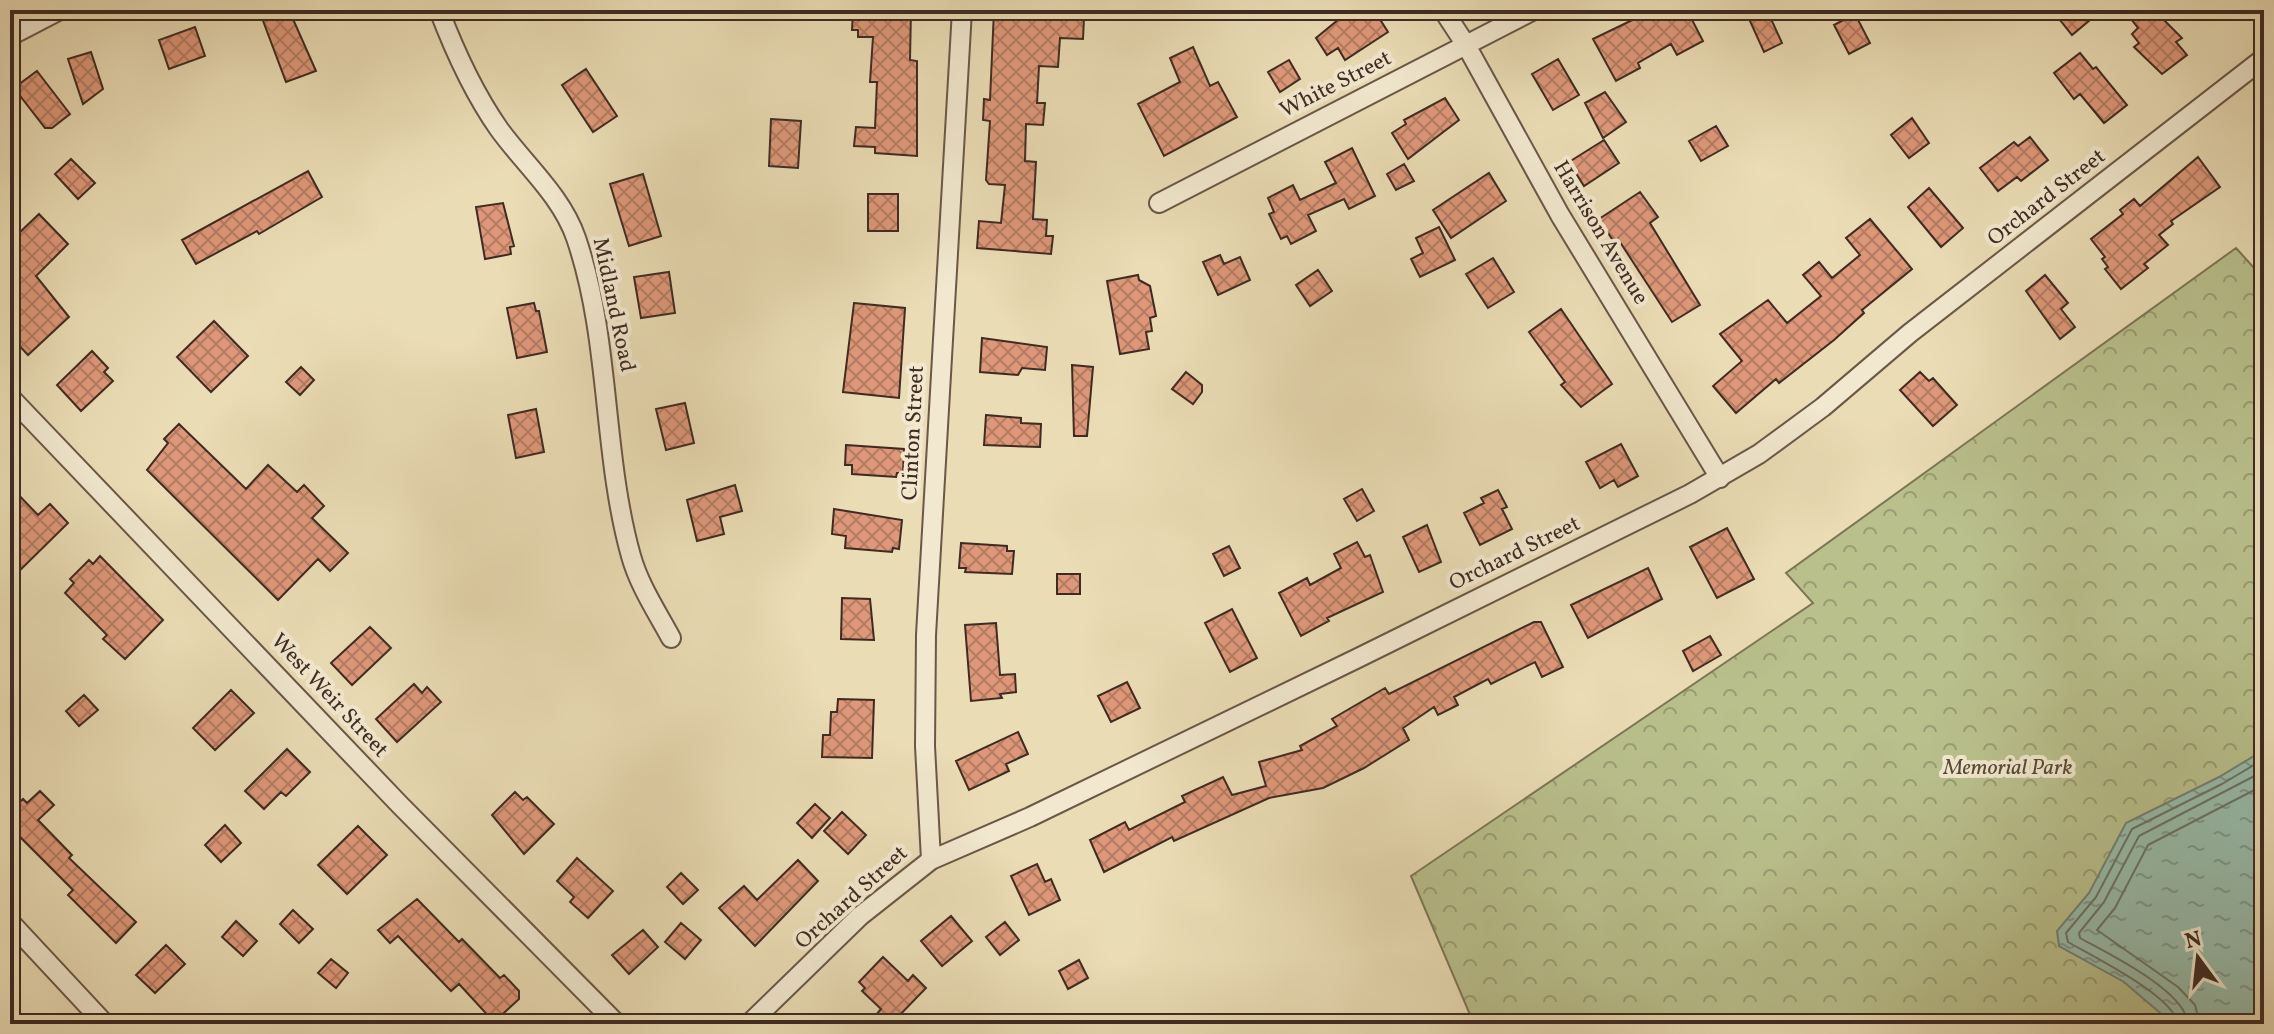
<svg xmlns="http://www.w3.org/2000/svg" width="2274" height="1034" viewBox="0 0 2274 1034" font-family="Vollkorn,serif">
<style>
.park{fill:url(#park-crowns);stroke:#7c7657;stroke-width:2}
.water{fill:url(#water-ripples);stroke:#748274;stroke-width:2}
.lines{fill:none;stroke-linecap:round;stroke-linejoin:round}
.shore{stroke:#6c7466;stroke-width:2}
.building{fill:url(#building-cross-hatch);stroke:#3f2b22;stroke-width:2}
.minor-casing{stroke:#6a5747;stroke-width:22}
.minor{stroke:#f1e8cf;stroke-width:18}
.labels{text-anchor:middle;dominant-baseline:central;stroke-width:8;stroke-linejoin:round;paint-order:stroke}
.street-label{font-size:22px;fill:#3f2b22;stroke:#f1e8cf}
.park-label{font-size:22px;font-style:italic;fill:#574937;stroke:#f1e8cf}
</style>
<defs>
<pattern id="park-crowns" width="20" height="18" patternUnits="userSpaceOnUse" patternTransform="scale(2)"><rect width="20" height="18" fill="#b9c08c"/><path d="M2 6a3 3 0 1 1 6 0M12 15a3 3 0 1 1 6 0" fill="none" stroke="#989c72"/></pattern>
<pattern id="water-ripples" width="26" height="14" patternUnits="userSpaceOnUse" patternTransform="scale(2)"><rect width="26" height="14" fill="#98bcab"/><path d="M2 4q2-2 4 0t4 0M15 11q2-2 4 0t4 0" fill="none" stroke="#7d998b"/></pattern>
<pattern id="building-cross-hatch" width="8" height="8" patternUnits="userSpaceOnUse" patternTransform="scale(2)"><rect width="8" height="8" fill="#de9879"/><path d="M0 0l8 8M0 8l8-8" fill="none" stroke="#b57c63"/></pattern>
</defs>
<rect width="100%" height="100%" fill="#eadcb5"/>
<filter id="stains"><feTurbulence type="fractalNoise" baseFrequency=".0025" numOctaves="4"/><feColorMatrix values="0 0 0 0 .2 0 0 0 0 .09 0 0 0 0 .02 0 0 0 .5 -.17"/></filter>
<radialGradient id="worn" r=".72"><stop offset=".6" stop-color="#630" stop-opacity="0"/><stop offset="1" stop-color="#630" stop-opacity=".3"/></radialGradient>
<path class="park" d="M2236,248L2264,279V1024H1474L1411,876L1813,603L1786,573Z"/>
<path class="water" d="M2264,750V1024H2173L2124,982L2059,946L2057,931L2089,893L2126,823L2219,777Z"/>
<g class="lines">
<path class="shore" d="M2178,1024C2174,996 2092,956 2068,942L2066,933L2096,897L2132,829L2222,784L2264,759
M2188,1024C2186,991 2107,953 2080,938L2079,933L2104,902L2139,836L2264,771
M2200,1024L2195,1005L2178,987L2097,930L2115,908L2148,845L2264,785"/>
</g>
<path class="building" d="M259,10H289L316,71L286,82Z
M853,10H911L910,60L917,61V156L875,153V147L854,146L856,127L875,128L877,82H870L873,37H858V30H852Z
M994,10H1035L1034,17L1084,18L1083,39L1060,38L1058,67L1039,66L1037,103H1045L1043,125L1026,124L1025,161L1036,162L1033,219L1047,220L1046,236H1053L1051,254L977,248L979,221L1001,223L1005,185L989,184L986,180L990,121L983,120L984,99L990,100Z
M1350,10H1374L1388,32L1345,60L1338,48L1327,55L1316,38Z
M1653,10H1687L1703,41L1677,55L1671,44L1638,63L1640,68L1616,81L1593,39Z
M1745,10H1767L1782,43L1764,52Z
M2052,10H2102L2072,35Z
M2124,10H2154L2182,38L2176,42L2187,55L2162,74L2134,47L2139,43L2132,34L2138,28Z
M1855,14L1870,43L1849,54L1834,25Z
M195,27L205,56L169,69L159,40Z
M1193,47L1210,86L1218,82L1237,117L1164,156L1138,104L1180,82L1170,58Z
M91,52L103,89L83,104L68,59Z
M2080,53L2093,69L2096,67L2127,105L2104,123L2080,94L2074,99L2054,73Z
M1558,59L1579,95L1553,110L1532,74Z
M1289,60L1300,79L1280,92L1268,72Z
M586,69L617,116L593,132L562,85Z
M37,71L70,114L52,128H45L14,88Z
M1605,92L1626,122L1603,138L1585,103Z
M1445,98L1459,120L1408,159L1392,133L1406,124L1404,120Z
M1912,118L1929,143L1909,158L1891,135Z
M771,119L801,121L798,168L769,166Z
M1716,126L1728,146L1701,161L1689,141Z
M2030,137L2048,160L2021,181L2017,177L1998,191L1980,168L2014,142L2018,146Z
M1604,140L1619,163L1584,186L1569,162Z
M1352,148L1375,196L1349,209L1344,199L1308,215L1316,231L1291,244L1287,236L1281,239L1269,214L1274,212L1268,198L1293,185L1300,200L1336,183L1325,162Z
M2198,157L2220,187L2171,221L2173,224L2159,235L2168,245L2144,264L2148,268L2121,289L2105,269L2108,267L2102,259L2105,257L2091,239L2123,214L2120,210L2134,199L2140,206Z
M71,159L95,183L78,199L55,174Z
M1404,164L1414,181L1396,190L1387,174Z
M308,171L322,197L259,234L257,231L196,264L182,240Z
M1489,173L1506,201L1451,238L1433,210Z
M643,174L661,236L629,246L610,184Z
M1929,188L1963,228L1941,247L1908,207Z
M1640,192L1658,217L1650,223L1700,305L1672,322L1618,239L1614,242L1599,219Z
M868,194H898V231H868Z
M503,203L514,246L510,247L511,254L485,259L476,207Z
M39,214L68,244L36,276L69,317L28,355L13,339L17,335L10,329V224L19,233Z
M1870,219L1912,269L1862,310L1864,313L1834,340L1779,383L1776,379L1736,413L1713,386L1742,361L1720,334L1768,300L1787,323L1821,296L1803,275L1819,262L1832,278L1860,255L1846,238Z
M1439,227L1455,260L1420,277L1411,259L1423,253L1416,238Z
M1220,255L1224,264L1240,257L1250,280L1218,295L1203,262Z
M1493,258L1514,292L1488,308L1466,274Z
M1318,270L1332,291L1310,306L1296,285Z
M669,272L675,313L641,318L634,277Z
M1138,275L1139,280L1150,286L1156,316L1150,318L1152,331L1146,332L1149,349L1120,354L1107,281Z
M2045,275L2068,303L2061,309L2075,327L2060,339L2026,291Z
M534,303L536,311H539L547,352L517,358L507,308Z
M854,303L905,308L899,398L843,392Z
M1561,309L1612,384L1581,407L1561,385L1565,382L1529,332Z
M214,321L248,356L211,392L177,357Z
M982,338L1047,347L1045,370L1022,368L1018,375L980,372Z
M92,351L108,368L104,372L113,381L81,411L57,385Z
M1072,365L1093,367L1087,436H1074Z
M301,367L314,380L300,395L286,382Z
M1186,372L1202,385V392L1193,404L1172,389Z
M1920,372L1929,381L1933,378L1957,405L1933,426L1900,390Z
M685,403L694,443L666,450L656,409Z
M536,409L544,452L516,458L508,415Z
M986,415L1021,418V423L1041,424L1040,447L984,445Z
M179,424L246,489L268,465L297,492L304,485L324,506L312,518L348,553L330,571L318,559L278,600L147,470L168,443L164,439Z
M1621,444L1638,476L1618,487L1614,480L1600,488L1586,462Z
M846,445L904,449L903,473H897L896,477L852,474V465H845Z
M735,485L742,511L720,517L724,534L697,541L687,500Z
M10,486L38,515L50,504L68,523L10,580Z
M1362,489L1374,511L1357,521L1344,499Z
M1498,490L1507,507L1502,509L1512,529L1480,545L1464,513L1484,503L1481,498Z
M834,509L902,520L899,549L893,548L892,552L845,548L846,536L832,534Z
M1427,525L1441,562L1419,572L1403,537Z
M1727,528L1754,579L1717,598L1690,547Z
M1357,542L1365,557L1370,555L1383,592L1327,618L1329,621L1301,636L1279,593L1307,578L1310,585L1341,568L1334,554Z
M961,543L1007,546V551H1014L1012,574L965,572L966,568H959Z
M1229,546L1240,568L1224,576L1213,554Z
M100,556L163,620L125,659L103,639L107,635L65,593L74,583L70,579L89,560L93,564Z
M1648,568L1662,599L1588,638L1571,605Z
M1057,574H1080V594H1057Z
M842,598L870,599L874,640L841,639Z
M1232,609L1257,658L1230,672L1205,623Z
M1534,622H1541L1563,667L1542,677L1535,662L1491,684L1488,679L1454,697L1458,705L1438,715L1434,707L1403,728L1409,740L1364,768L1323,788L1269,798L1174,841L1172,837L1104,872L1090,840L1125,822L1129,830L1185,802L1182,796L1223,777L1232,795L1266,786L1259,762L1302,750L1300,746L1337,726L1332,719L1385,688L1389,694Z
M996,623L1000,675L1015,674L1016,692L1000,694L1002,698L971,701L965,625Z
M370,627L391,648L352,685L331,663Z
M1710,636L1721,655L1693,671L1683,651Z
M1127,682L1140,708L1111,722L1098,696Z
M414,684L422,693L427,687L441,702L397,742L376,719Z
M231,690L254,713L215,750L193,728Z
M84,695L98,710L79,726L66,711Z
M838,699L874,700L872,758L822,757L823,735H830L831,712H837Z
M1018,732L1028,754L1006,764L1009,771L969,790L956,761Z
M287,749L310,772L286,796L281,792L264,809L245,791Z
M40,791L54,805L38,820L72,855L69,858L136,922L116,943L68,895L73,890L20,837L10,847V811L23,799L27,803Z
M515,792L523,800L527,797L554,824L524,854L492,815Z
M815,804L830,818L812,838L797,823Z
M842,812L866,835L848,854L824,831Z
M225,825L241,843L221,862L205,845Z
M358,826L387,855L347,894L318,865Z
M577,858L613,891L588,918L570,902L574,897L557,881Z
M798,860L818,881L755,946L719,908L744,886L757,900Z
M1037,864L1045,882L1051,879L1060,900L1029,915L1011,876Z
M681,873L698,890L683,904L667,887Z
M417,899L459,942L462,939L500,978L504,975L519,991V999L494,1022L459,984L451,991L398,936L390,943L378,930Z
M293,910L313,929L299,943L280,924Z
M951,916L972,941L942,966L921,941Z
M236,921L257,941L243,956L222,937Z
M1005,922L1019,940L1000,955L986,937Z
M681,923L701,940L685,959L665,942Z
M643,930L658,947L629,974L612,955Z
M166,945L185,964L155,993L136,975Z
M883,957L908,981L913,975L926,988L891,1024H885L876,1015L881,1009L862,991L865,988L859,982Z
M331,959L348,973L336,988L318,973Z
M1079,960L1088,978L1068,989L1059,971Z"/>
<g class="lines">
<g class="minor-casing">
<path id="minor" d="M439,10C455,52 473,92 499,129C525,165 561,195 576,238C611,340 602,453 631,556C639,585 657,612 671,638
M1443,10L1466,45L1560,215L1720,478
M10,36L60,10
M1159,203L1534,10
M10,397L400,805L617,1024
M931,860L925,746L926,635L962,10
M10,922L105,1024
M749,1024L860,916L931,860L1030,817L1358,658L1690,494L1759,454L1823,407L1910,333L2264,58"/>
</g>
<use href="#minor" class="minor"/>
</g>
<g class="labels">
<g class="street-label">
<text transform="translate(1336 85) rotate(-27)">White Street</text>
<text transform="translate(2047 198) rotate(-38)">Orchard Street</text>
<text transform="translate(1600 233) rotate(59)">Harrison Avenue</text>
<text transform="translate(613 305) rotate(78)">Midland Road</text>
<text transform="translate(914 433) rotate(-87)">Clinton Street</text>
<text transform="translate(1515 554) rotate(-26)">Orchard Street</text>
<text transform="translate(329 696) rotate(47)">West Weir Street</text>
<text transform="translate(852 898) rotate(-42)">Orchard Street</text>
</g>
<g class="park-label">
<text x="2008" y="768">Memorial Park</text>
</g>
</g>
<rect width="2274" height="1034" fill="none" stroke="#eadcb5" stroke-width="40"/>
<rect x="12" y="12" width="2250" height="1010" fill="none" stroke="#3f2b22" stroke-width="4"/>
<rect x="20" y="20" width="2234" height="994" fill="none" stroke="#3f2b22" stroke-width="2"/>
<g transform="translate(2198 958) rotate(345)" stroke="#f1e8cf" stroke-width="6" paint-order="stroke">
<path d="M0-6L14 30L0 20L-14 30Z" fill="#3f2b22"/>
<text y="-12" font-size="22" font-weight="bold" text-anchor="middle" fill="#3f2b22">N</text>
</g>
<rect width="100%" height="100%" filter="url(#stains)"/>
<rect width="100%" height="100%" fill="url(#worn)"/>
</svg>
